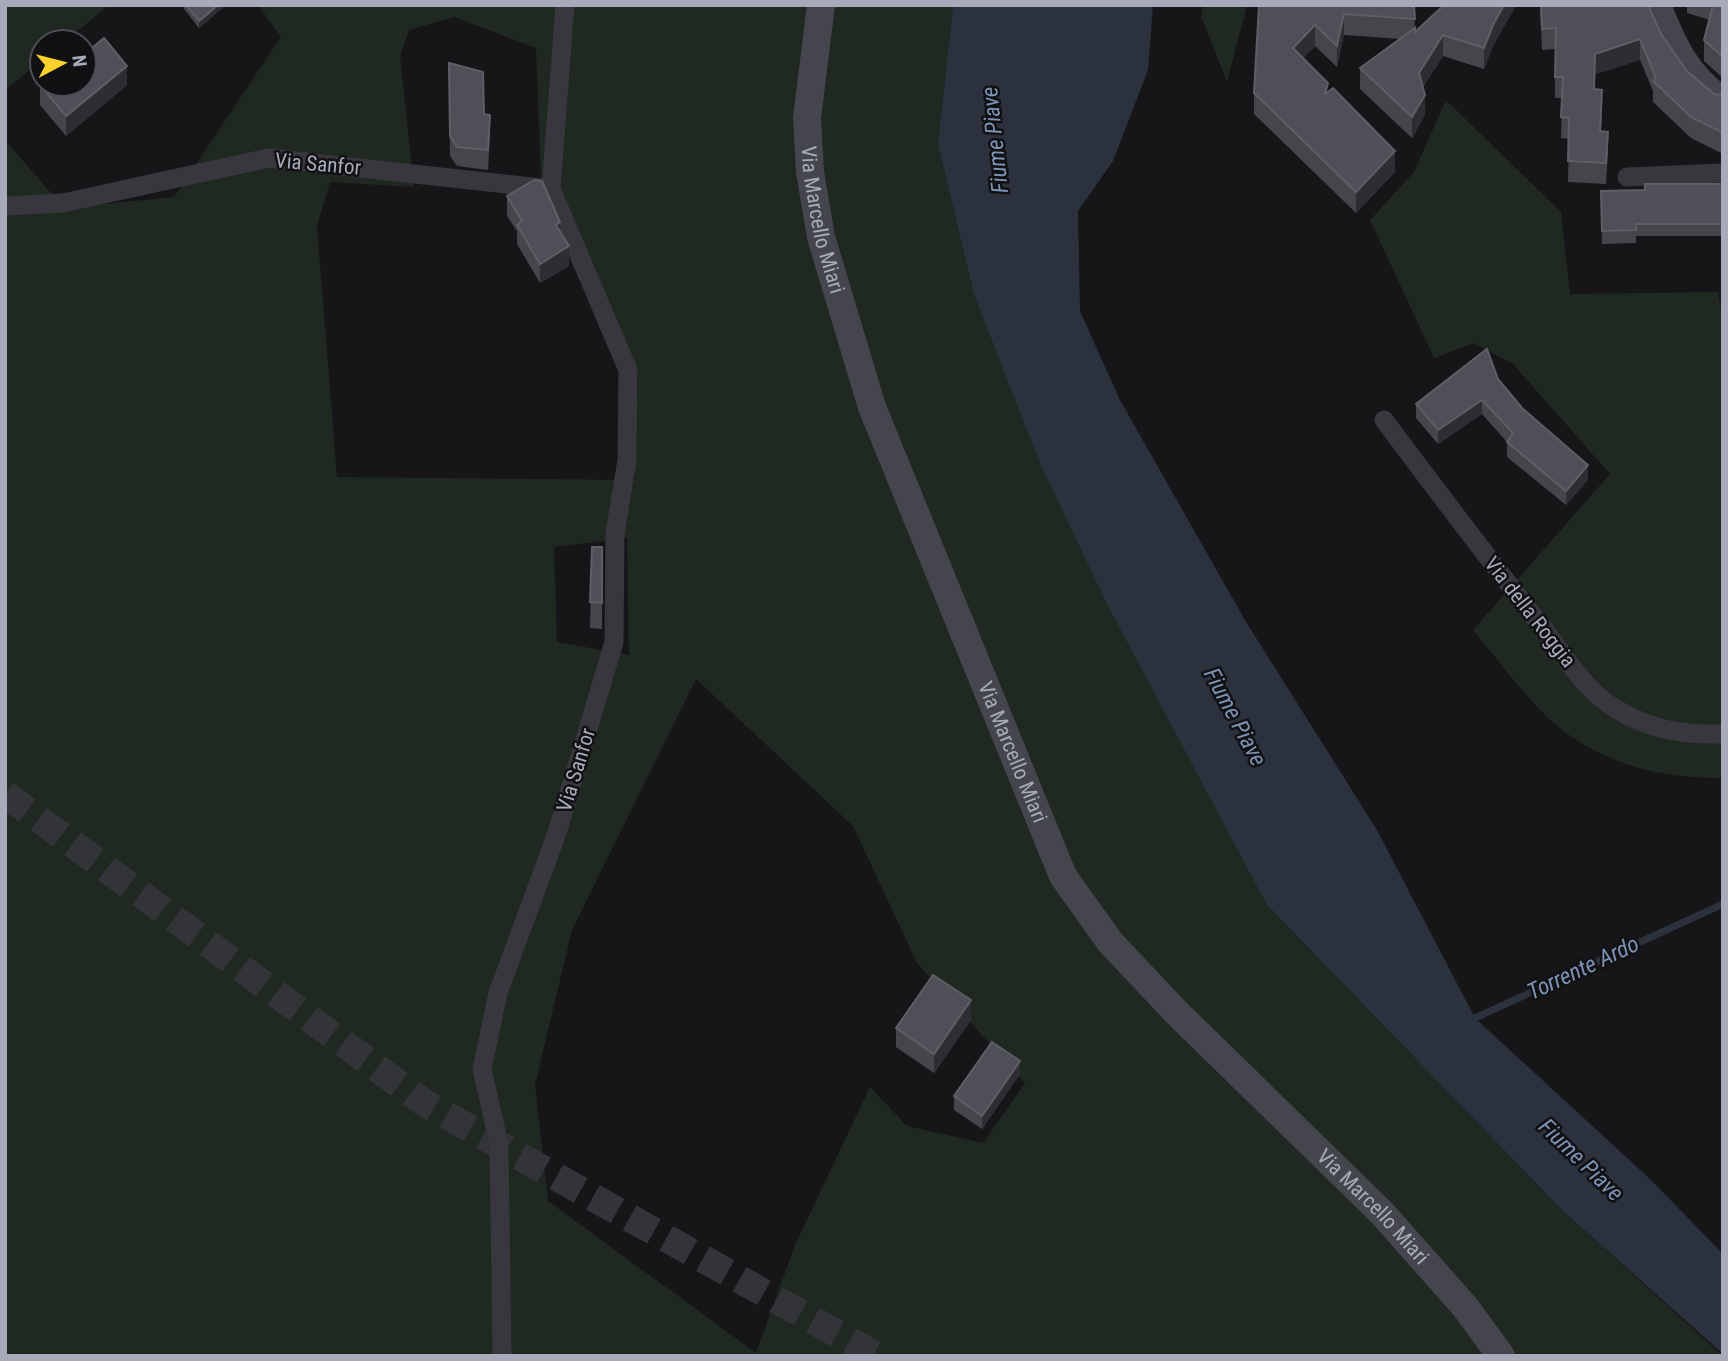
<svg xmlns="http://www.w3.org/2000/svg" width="1728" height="1361" viewBox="0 0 1728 1361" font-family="'Roboto Condensed',sans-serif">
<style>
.green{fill:#202822;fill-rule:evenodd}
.water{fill:#2b323d}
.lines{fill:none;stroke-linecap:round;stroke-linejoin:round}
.stream{stroke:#2b323d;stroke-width:7}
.secondary-tunnel{stroke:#333438;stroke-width:28;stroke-dasharray:28 14;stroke-linecap:butt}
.street{stroke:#37373d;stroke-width:19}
.secondary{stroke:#45454d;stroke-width:28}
.wall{fill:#44464b}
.shaded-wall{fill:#2d2e32}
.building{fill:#4f5057;stroke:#5d5e66;stroke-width:2}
.labels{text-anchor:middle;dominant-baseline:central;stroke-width:5;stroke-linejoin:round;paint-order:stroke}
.street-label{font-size:21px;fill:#a7aab9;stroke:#111113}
.water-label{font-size:23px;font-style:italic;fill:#7c93b5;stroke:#111113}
</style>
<rect width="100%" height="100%" fill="#161618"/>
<path class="green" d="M5,5H109L64,42H42V60L5,90Z
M258,5H953L938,143L1267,905L1563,1211L1723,1356H5V140L64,208L174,197L281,37ZM454,17L536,48L541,179L638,376L634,480L337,477L317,226L330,182L414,187L400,56L409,30ZM627,538L629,655L557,642L554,547ZM696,679L853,826L917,963L1025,1083L983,1143L907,1126L870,1087L795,1245L756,1353L548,1201L535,1085L572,930Z
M1203,5H1247L1227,82L1201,16Z
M1446,100L1561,212L1570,294L1718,292L1723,320V778C1658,779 1594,762 1546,716C1520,690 1497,659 1473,630L1610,474L1513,364L1474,343L1434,358L1370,220L1414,172Z"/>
<path class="water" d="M953,5H1153L1148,70L1113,161L1078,211L1080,311L1120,400L1246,622L1377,830L1475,1018L1651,1180L1723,1254V1354L1563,1211L1267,905L1106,602L1039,461L974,294L938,143Z"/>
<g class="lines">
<path class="stream" d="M1474,1025L1475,1018L1723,904"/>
<path class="secondary-tunnel" d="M5,794L426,1104L877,1356"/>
<path class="street" d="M1627,177L1723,173
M5,206L63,203L269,158L551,189
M1384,420C1435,488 1486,556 1539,623C1562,652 1584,690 1616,709C1651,730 1683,735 1723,734
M502,1356L499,1144L482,1069L498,993L557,833L614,642L615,534L627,460L628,370L551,189L565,5"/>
<g class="secondary">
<path id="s1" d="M821,5L807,118L810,172L821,237L872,407L1063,876L1110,942L1177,1013L1382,1213L1466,1308L1501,1356"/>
<path d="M1657,5C1673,45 1686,76 1723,101"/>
</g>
</g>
<path class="wall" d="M184,5H226L199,28L184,9Z
M1259,5H1414L1415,32L1516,5L1493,46L1484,69L1443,56L1423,87L1425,115L1412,138L1360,89V68L1401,39L1344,35L1337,67L1315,46L1303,58L1328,92L1395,172L1356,213L1254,114V89Z
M1540,5H1648L1661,34L1687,71L1714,94L1723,95V154L1691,138L1653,102V91L1640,60L1595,74L1594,89L1602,110L1601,131L1608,152L1606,184L1568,182L1569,139L1561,138L1562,98H1555V49L1542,50Z
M1687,5H1723V78L1704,61V40L1710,20L1687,13Z
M449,63L484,114L490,134L488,170L457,166L450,156Z
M40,85H127L66,136L40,105Z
M1723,184V236H1636V243L1602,244L1601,191L1645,190Z
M507,196L560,232L569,266L540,283L517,244V231L507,216Z
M1498,379L1522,408L1588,480L1566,505L1507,457V442L1482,414L1438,444L1416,418V404Z
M592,547H602V629L590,628Z
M971,1020L934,1073L896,1047V1028Z
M1020,1074L982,1129L954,1110V1096Z"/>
<path class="shaded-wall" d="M218,5H226L199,28V21Z
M1504,5L1516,6L1493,46L1484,69V48L1493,25Z
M1344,14V35L1337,67V46Z
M1315,25V46L1293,68V48Z
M1443,35V56L1419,94V73Z
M1640,39V60L1595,74V54Z
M127,66V85L66,136V116Z
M1602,90V110L1600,152V131Z
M1425,95V115L1412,138V117Z
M1395,151V172L1356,213V192Z
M560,222V242L556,225Z
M569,246V266L540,283V264Z
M1482,400V414L1438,444V430Z
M1588,465V480L1566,505V491Z
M971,1000V1020L934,1073V1054Z
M1020,1061V1074L982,1129V1116Z"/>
<path class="building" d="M186,5H218L199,21Z
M1259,5H1414L1415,19L1344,14L1337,46L1315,25L1293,48L1328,83L1325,94L1333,88L1395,151L1356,192L1254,93Z
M1444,5H1504L1493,25L1484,48L1443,35L1419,73L1425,95L1412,117L1360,68L1415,28V32Z
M1541,5H1648L1661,34L1687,71L1714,94L1723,95V133L1691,117L1653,81L1656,78L1640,39L1595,54L1594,89L1602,90L1600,131L1608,132L1606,163L1568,161L1569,118L1561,117L1563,77H1555L1556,28L1542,29Z
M1713,5H1723V57L1704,40Z
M104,38L127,66L66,116L40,85L42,83L84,84V50L86,53Z
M449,63L483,72L484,114L490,115L488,150L457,147L450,136Z
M534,180L542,181L560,222L556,225L569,246L540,264L517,225L522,221L507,196Z
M1645,184H1723V224H1636V230L1602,231L1601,191L1645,190Z
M1487,349L1498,379L1522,408L1588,465L1566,491L1507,442L1513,433L1482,400L1438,430L1416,404Z
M592,547H602V603L590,602Z
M933,975L971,1000L934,1054L896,1028Z
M992,1042L1020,1061L982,1116L954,1096Z"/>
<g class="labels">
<g class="street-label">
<text transform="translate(318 164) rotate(5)">Via Sanfor</text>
<text stroke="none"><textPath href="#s1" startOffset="217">Via Marcello Miari</textPath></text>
<text transform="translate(1530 612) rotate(52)">Via della Roggia</text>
<text stroke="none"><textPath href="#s1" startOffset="784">Via Marcello Miari</textPath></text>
<text transform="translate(576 770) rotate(-73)">Via Sanfor</text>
<text stroke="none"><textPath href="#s1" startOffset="1372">Via Marcello Miari</textPath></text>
</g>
<g class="water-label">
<text transform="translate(995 140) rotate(-96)">Fiume Piave</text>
<text transform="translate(1235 717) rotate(62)">Fiume Piave</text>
<text transform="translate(1583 968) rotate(-25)">Torrente Ardo</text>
<text transform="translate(1581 1160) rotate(44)">Fiume Piave</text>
</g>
</g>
<rect width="1728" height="1361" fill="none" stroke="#a7aab9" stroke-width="14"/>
<g transform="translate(63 63) rotate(83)"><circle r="33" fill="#111113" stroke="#4d4e55" stroke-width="2"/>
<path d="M0-5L12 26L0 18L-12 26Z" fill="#fbd22b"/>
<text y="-10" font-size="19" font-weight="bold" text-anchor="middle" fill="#a7aab9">N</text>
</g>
</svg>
